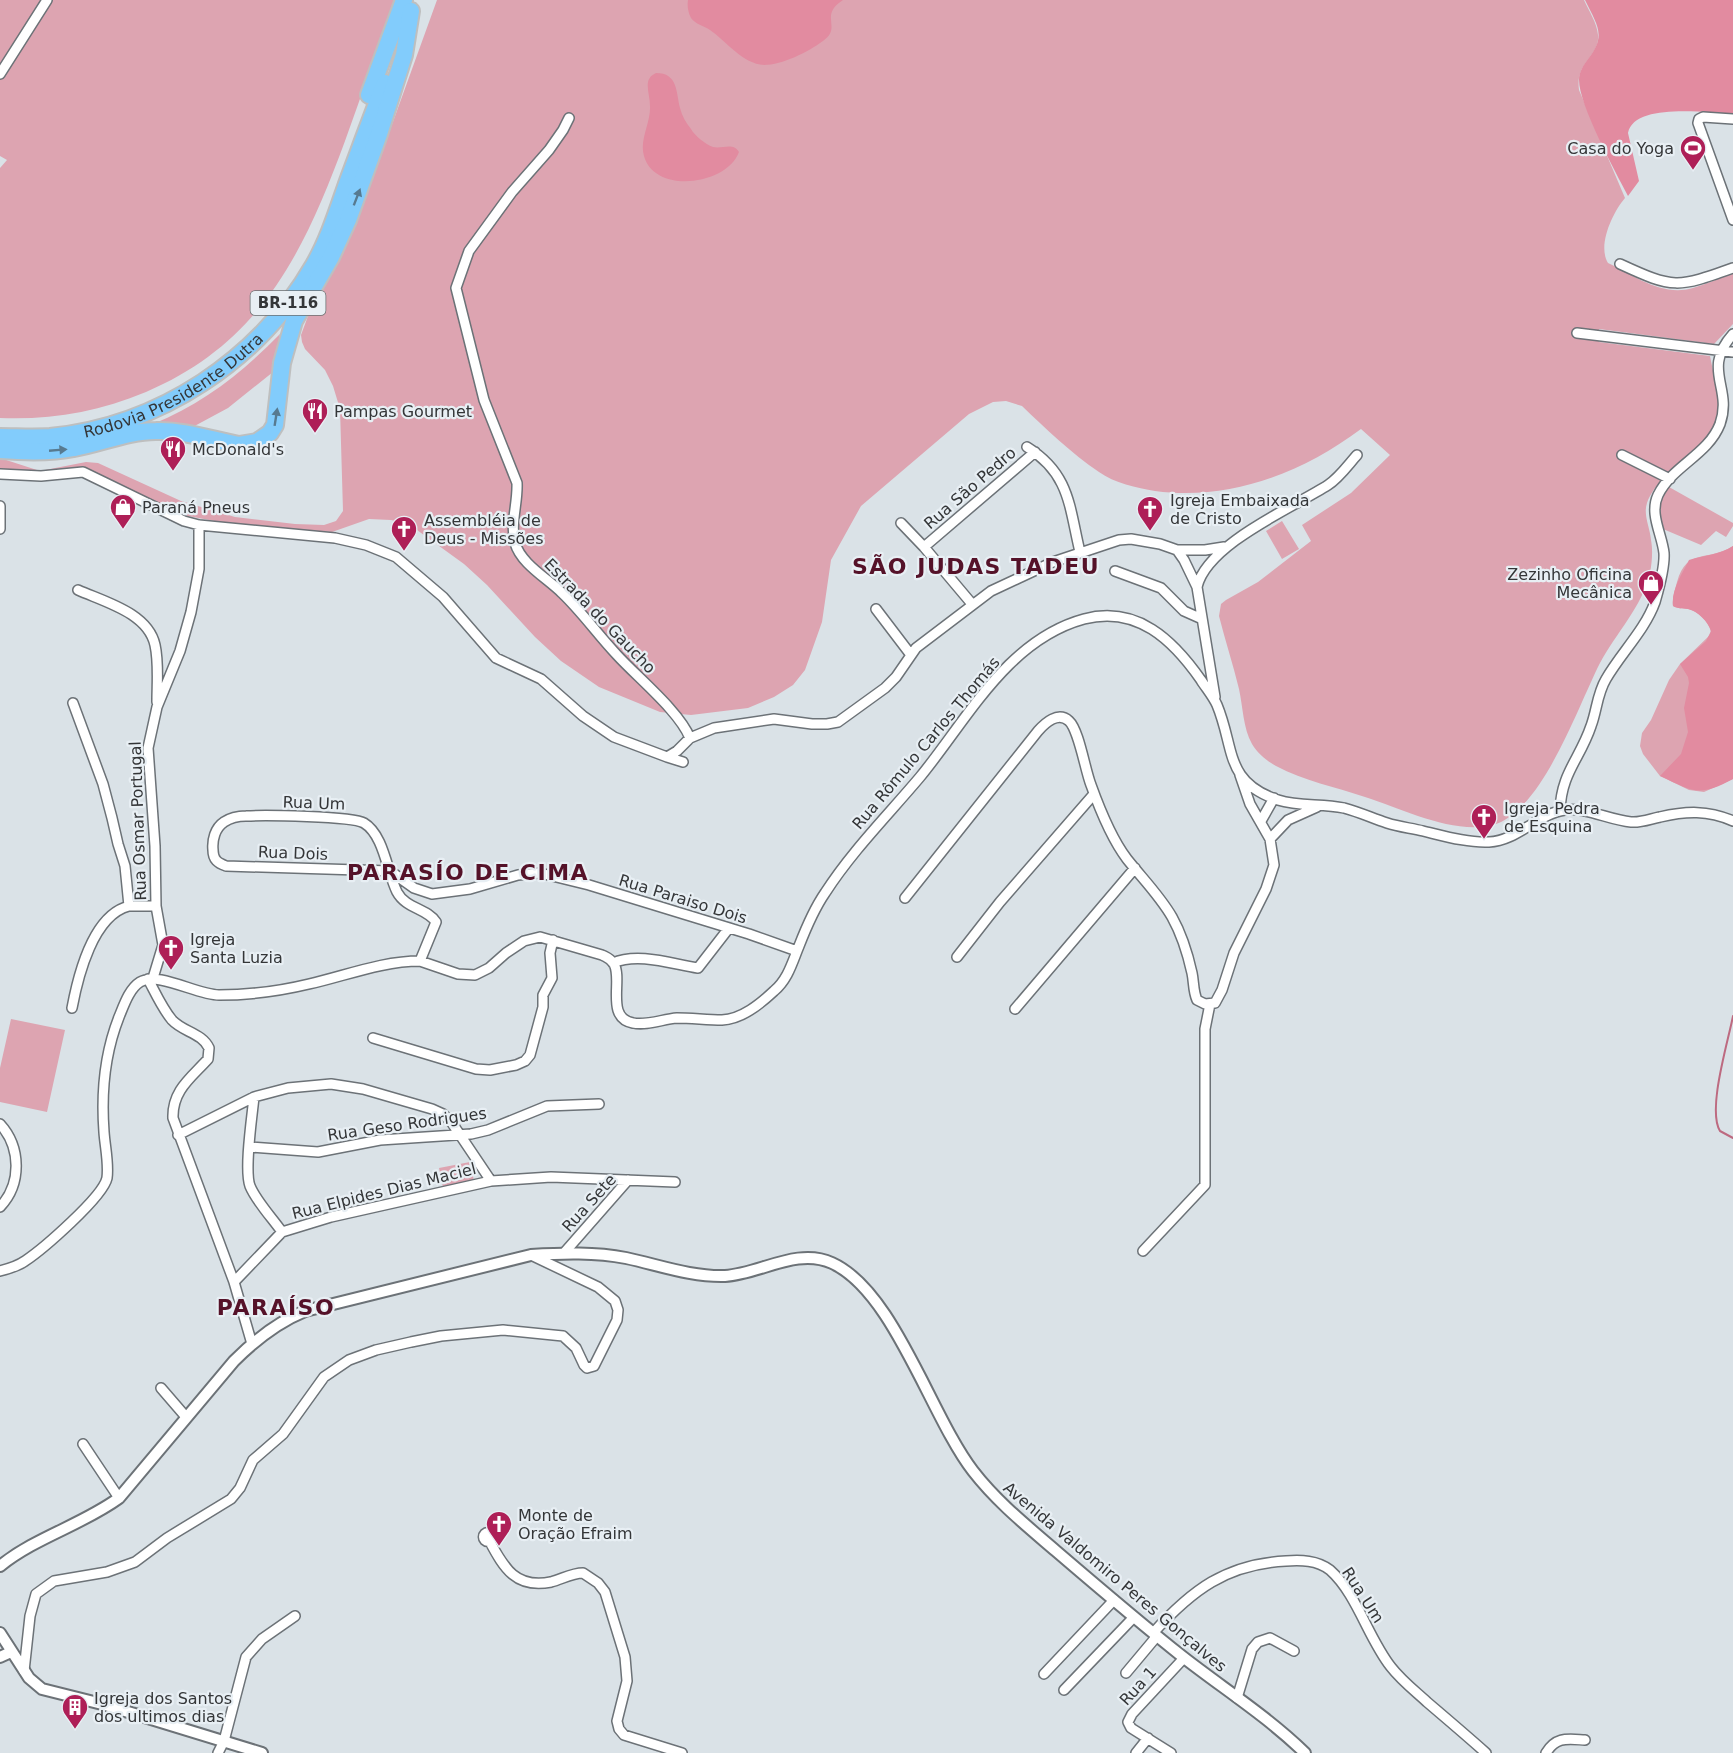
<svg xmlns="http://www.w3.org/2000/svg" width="1733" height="1753" viewBox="0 0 1733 1753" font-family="'DejaVu Sans',sans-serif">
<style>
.green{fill:#dda4b1}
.forest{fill:#e28ba0}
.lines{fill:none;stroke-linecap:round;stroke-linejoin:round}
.stream{stroke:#bd6a80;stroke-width:2}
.minor-casing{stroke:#6c7277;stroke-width:12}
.tertiary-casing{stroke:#6c7277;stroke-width:14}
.motorway-casing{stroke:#bebfbf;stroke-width:20}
.minor{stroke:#fff;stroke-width:9}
.tertiary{stroke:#fff;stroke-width:10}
.motorway{stroke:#82ccfc;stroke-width:16}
.oneway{fill:#577a90}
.labels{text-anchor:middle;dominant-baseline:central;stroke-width:4.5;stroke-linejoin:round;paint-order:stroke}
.shield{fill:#e8eff4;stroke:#6a6e70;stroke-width:1.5}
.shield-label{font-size:15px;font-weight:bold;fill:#343638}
.poi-label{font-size:16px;fill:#343638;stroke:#e8eff4;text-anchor:start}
.street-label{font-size:16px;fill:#343638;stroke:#e8eff4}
.district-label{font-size:22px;font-weight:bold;letter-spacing:1.5px;fill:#551229;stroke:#e8eff4}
</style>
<rect width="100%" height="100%" fill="#dae2e7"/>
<path class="green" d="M0,0H394C378,47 362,94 345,141C304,252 261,343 146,392C98,412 51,420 0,418V168L7,160L0,156Z
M437,0H1584C1589,11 1597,23 1598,35C1600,56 1575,62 1579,90L1625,198C1613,212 1597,245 1608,263C1635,276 1662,297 1693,288C1706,284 1720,278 1733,273V324L1714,344L1599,329V342L1710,356C1713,374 1721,395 1719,412C1715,453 1661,465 1647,503C1643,515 1650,527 1651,540C1653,550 1652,562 1650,573C1642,607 1616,633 1600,663C1578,706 1542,812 1493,825C1453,835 1403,809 1365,797C1336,787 1304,781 1276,766C1267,761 1257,753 1252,744C1243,728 1243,707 1239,689C1233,664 1225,640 1219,616L1221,604L1226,600L1258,582L1311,541L1302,525L1351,493L1390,455L1361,429C1302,473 1230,501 1155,491C1137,488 1114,483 1099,472C1071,453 1046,429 1022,406L1006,401L993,402L969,414L861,506L831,560L822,622L805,670L793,685L774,697L748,708L691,715L660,712L599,687L561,661L535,637L487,585L464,564L417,530L404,523L391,520L369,519L332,532L236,525L188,516L87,472L42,475L0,470V458L40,471L86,462L98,463L181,501L235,517L295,524L324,525L336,521L343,511L340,409L333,386L325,370L305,349L302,342L301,335L311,308L353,225L369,188Z
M280,334L273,372L228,408L189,429L153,424C203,404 243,372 280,334Z
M1669,487L1733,523V526L1726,537L1716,531L1701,545L1663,529C1659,515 1658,499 1669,487Z
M1282,521L1299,549L1282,559L1266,531Z
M1733,546V779L1704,792L1689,790L1660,776L1643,754L1640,746L1642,733L1651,720L1669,680L1680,664L1711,634C1711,623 1698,611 1688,609C1682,608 1678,609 1673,606C1672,598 1675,590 1677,582C1687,547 1708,562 1733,546Z
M11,1019L65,1030L47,1112L0,1102V1068Z
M470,1162L474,1181L443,1187L439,1168Z"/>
<path class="forest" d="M688,0H843C818,16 843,27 823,41C808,52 782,65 764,65C743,64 726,41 710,30C704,26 695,24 691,18C688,12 687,6 688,0Z
M1585,0H1733V114C1709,113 1634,102 1628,133L1639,181L1628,196C1615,171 1579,105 1579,80C1579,72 1583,66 1588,59C1607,35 1597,25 1585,0Z
M656,73C678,73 676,92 680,108C682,116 686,123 691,129C695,136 705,144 713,147C723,149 733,142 739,152C727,185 655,195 644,156C639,140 651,122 650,106C650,93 642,79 656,73Z
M1733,546V779C1698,798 1693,791 1660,776L1681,754L1688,732L1684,708L1689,683L1688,677L1680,664L1706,641L1711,631C1708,622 1698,611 1688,609C1682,608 1678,609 1673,606C1671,590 1682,574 1689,560C1705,555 1719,555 1733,546Z"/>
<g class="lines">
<path class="stream" d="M1733,1016C1728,1042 1707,1110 1720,1131L1733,1138"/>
<g class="minor-casing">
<path id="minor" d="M0,74L47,0
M569,118L563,130L549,150L512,192L469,251L456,288L484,400L517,483C518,503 510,523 515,543C521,564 547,578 562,593C582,612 598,635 617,655C638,678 679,711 690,738
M1733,119L1703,117L1699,119L1698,123L1733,220
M1620,264C1674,289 1677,288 1733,268
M1577,333L1733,352
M1027,447C1070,474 1069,506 1080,552
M1622,455L1670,479
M0,474L41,476L83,472L184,521L199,525L335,538L366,545L396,557L443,597L496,658L541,679L583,716L614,737L667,757L677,751L690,738L714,728L774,719L812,724H827L838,722L885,688L896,677L916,648L991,591L1053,562L1119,540L1131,539L1160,544L1177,550L1184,560L1197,587L1215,697
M0,506V529
M901,523L924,547L972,604
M924,547L1035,452
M1177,550H1205L1224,547
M1115,571L1161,588L1184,611L1202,619
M1197,587C1207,544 1292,508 1328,485C1339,478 1348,465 1357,455
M78,590C105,602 148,613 155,645C159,663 157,683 157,702
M876,609L911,655
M73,703L103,784L112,818L118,844L125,866L129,906H156
M667,757L683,762
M1560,811C1561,773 1580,759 1591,726C1597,710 1597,694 1606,679C1621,653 1645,630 1655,602C1659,588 1665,568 1664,553C1662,534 1649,514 1658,495C1672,466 1708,455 1720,424C1733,387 1701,370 1733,334
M1261,821L1274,798
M1270,839L1288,820L1317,807
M905,898L1038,731C1045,723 1058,711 1069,721C1079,730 1085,770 1091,785C1100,810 1111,838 1127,859C1142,878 1160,896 1172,917C1181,933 1188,955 1192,973C1194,982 1193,991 1197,1000L1205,1004L1215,1003L1222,990L1234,953L1266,889L1274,865L1270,839L1250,804L1240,775
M957,957L1000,902L1094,794
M420,961L436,922C427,908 406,909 397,892C387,872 384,835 364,823C352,816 264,815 246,816C238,816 230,818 224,822C215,828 212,840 213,850C213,860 218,863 226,866L390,871L414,888L432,894L470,889L518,875L540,873L589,885L749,934L797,951
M613,963C638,952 672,964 698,968L729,928
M153,978L163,945L156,906L155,846L148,748L157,707L180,651L191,612L199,569V525
M148,979C155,992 162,1008 172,1020C183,1032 202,1033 209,1048L208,1059C192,1077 172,1090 173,1118L234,1282L252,1344
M72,1008C78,976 93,915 129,906
M1015,1009L1135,868
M373,1038L476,1069L490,1070L516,1065L525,1061L530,1055L543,1007V995L552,978L550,953L553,940
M0,1124C21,1147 22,1184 0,1207
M178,1135L254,1097
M250,1147L318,1152L380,1140L471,1134L488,1130L547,1106L599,1104
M282,1232C273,1219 256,1201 250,1186C244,1170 252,1117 254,1097L288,1088L331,1084L363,1089L432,1109L443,1114L452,1123L491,1181
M1143,1251L1205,1185V1029L1210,1004
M564,1253L628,1180
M0,1271C8,1269 18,1266 25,1261C43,1249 103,1197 107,1178C109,1163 105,1147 104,1132C101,1092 104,1055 119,1017C124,1005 129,989 140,982C158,971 197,995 219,995C248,995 280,991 309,984C345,976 382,961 420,961L458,974L475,975L489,968L506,953L524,941L540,937L602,955C608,958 610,958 614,964C623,980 605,1018 633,1023C647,1026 663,1019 677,1018C692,1018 707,1020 722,1020C742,1019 760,1004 774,991C788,979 792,963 799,946C806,928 814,909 825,893C852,851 888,815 920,777C967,720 1007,640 1084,619C1137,605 1173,640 1201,680C1206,688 1213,696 1217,705C1235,748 1224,782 1278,800C1300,807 1322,803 1344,808C1359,812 1372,818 1387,823C1399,827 1411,828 1423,831C1444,836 1468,843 1489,842C1517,841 1539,813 1565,810C1586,807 1609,820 1631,822C1641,823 1650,819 1660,817C1686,811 1708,810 1733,821
M234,1282L282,1232L331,1217L491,1181L551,1177L675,1182
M161,1388L186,1417
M83,1444L119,1498
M483.5 1537a4.5 4.5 0 1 1 9 0a4.5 4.5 0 1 1-9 0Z
M490,1542C504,1568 516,1589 551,1582C562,1579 572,1573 583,1573L598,1583L605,1592L625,1657L627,1681L617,1721L619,1729L624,1735L682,1753
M1153,1633C1192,1590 1226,1564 1286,1561C1301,1560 1317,1560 1330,1570C1357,1594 1368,1638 1391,1667C1401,1680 1415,1691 1427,1702C1447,1719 1467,1736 1486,1753
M24,1671L30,1616L36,1594L54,1581L107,1572L135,1562L167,1538L231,1499L240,1488L253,1460L283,1434L324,1377L349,1360L376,1350L411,1342L441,1336L503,1330L563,1336L576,1348L584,1365L587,1368L594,1366L617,1320L618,1310L615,1301L598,1287L531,1255
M1126,1673L1157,1636
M1044,1674L1114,1600
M1064,1690L1134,1617
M1237,1698L1252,1649L1258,1642L1270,1638L1294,1651
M218,1753L224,1741L246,1657L262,1639L295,1616
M1136,1753L1148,1738
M1171,1753L1131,1728L1128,1722L1132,1714L1184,1658
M1546,1753C1556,1736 1568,1739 1585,1740"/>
</g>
<g class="tertiary-casing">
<path id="tertiary" d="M0,1566C36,1537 82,1525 119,1498L234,1361C255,1340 278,1322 305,1311L531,1255C563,1253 595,1252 626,1258C659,1265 691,1277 725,1276C760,1274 797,1247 832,1263C894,1291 931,1417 973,1471C997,1502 1027,1526 1056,1551C1098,1587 1140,1623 1183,1657C1224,1689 1268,1717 1305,1753
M0,1633L29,1678L42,1689L102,1704L262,1753
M0,1657L11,1652"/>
</g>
<g class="motorway-casing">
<g id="motorway">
<path d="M369,95L404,0"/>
<path id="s1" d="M0,437C17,437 33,438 50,437C160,426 259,360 314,265C329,239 338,209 348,181C360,149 372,116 385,83"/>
<path d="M0,450C25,452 50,453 74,448C102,443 128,431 156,431C184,430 212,440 239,445L257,442L270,433L275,425L282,363L294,321L331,257L348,220L379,134L404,55L411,11"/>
</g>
</g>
<use href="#minor" class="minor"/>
<use href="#tertiary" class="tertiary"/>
<use href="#motorway" class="motorway"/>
</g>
<defs><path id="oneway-solid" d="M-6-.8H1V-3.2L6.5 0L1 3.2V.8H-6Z" transform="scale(1.5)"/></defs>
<g class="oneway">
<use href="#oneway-solid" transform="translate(357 197) rotate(-69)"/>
<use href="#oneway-solid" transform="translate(276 417) rotate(-81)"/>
<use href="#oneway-solid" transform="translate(58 450) rotate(-5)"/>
</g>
<defs>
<g id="stadium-pin" transform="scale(1.35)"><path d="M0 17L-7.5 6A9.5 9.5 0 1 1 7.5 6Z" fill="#ae1f57" stroke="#e8eff4"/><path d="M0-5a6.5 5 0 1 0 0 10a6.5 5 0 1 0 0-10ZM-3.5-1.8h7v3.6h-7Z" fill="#fff"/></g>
<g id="restaurant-pin" transform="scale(1.35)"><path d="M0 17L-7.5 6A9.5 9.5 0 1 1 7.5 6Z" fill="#ae1f57" stroke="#e8eff4"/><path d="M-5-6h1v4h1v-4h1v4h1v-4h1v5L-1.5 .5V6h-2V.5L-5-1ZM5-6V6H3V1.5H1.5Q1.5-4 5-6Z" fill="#fff"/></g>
<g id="shop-pin" transform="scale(1.35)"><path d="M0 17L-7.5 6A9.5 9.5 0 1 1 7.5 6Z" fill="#ae1f57" stroke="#e8eff4"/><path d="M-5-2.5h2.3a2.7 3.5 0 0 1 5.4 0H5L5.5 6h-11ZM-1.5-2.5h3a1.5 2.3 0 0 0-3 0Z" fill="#fff"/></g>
<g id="church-pin" transform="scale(1.35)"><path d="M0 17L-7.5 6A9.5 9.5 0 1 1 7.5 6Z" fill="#ae1f57" stroke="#e8eff4"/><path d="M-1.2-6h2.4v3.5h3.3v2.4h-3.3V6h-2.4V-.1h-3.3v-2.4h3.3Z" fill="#fff"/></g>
<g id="building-pin" transform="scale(1.35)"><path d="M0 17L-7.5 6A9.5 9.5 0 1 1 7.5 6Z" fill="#ae1f57" stroke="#e8eff4"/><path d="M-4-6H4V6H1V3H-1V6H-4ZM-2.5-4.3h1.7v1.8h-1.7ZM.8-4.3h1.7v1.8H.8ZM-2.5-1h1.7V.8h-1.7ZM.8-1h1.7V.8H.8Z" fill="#fff"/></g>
</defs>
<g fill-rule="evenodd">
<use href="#stadium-pin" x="1693" y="148"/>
<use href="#restaurant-pin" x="315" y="411"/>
<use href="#restaurant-pin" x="173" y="449"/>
<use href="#shop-pin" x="123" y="507"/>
<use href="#church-pin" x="1150" y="509"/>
<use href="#church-pin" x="404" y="529"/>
<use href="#shop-pin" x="1651" y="583"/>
<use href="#church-pin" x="1484" y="817"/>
<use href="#church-pin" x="171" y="948"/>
<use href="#church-pin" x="499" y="1524"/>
<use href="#building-pin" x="75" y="1707"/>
</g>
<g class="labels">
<rect class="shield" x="250.5" y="291" width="75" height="24" rx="4.5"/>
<g class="shield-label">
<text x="288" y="303">BR-116</text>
</g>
<g class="poi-label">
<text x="1674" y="148" text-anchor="end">Casa do Yoga</text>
<text x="334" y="411">Pampas Gourmet</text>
<text x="192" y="449">McDonald's</text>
<text x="1170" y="500">Igreja Embaixada<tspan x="1170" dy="18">de Cristo</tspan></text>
<text x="142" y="507">Paraná Pneus</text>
<text x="424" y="520">Assembléia de<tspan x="424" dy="18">Deus - Missões</tspan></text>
<text x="1632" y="574" text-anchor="end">Zezinho Oficina<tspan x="1632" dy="18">Mecânica</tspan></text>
<text x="1504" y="808">Igreja Pedra<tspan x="1504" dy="18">de Esquina</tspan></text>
<text x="190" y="939">Igreja<tspan x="190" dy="18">Santa Luzia</tspan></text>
<text x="518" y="1515">Monte de<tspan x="518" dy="18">Oração Efraim</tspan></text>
<text x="94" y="1698">Igreja dos Santos<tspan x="94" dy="18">dos ultimos dias</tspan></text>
</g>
<g class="street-label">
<text stroke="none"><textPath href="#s1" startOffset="186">Rodovia Presidente Dutra</textPath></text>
<text transform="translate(970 488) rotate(-41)">Rua São Pedro</text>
<text transform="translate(600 616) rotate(46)">Estrada do Gaucho</text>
<text transform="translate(926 743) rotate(-50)">Rua Rômulo Carlos Thomás</text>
<text transform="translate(314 803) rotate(2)">Rua Um</text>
<text transform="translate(138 821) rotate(-92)">Rua Osmar Portugal</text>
<text transform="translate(293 853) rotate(2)">Rua Dois</text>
<text transform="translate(683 899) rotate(17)">Rua Paraiso Dois</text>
<text transform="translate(407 1124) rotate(-8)">Rua Geso Rodrigues</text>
<text transform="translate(384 1191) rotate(-14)">Rua Elpides Dias Maciel</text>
<text transform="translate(589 1203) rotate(-48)">Rua Sete</text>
<text transform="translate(1115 1577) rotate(40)">Avenida Valdomiro Peres Gonçalves</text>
<text transform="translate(1363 1595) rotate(57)">Rua Um</text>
<text transform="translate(1138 1686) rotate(-48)">Rua 1</text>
</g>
<g class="district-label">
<text x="976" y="566">SÃO JUDAS TADEU</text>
<text x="468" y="872">PARASÍO DE CIMA</text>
<text x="276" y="1307">PARAÍSO</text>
</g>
</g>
</svg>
